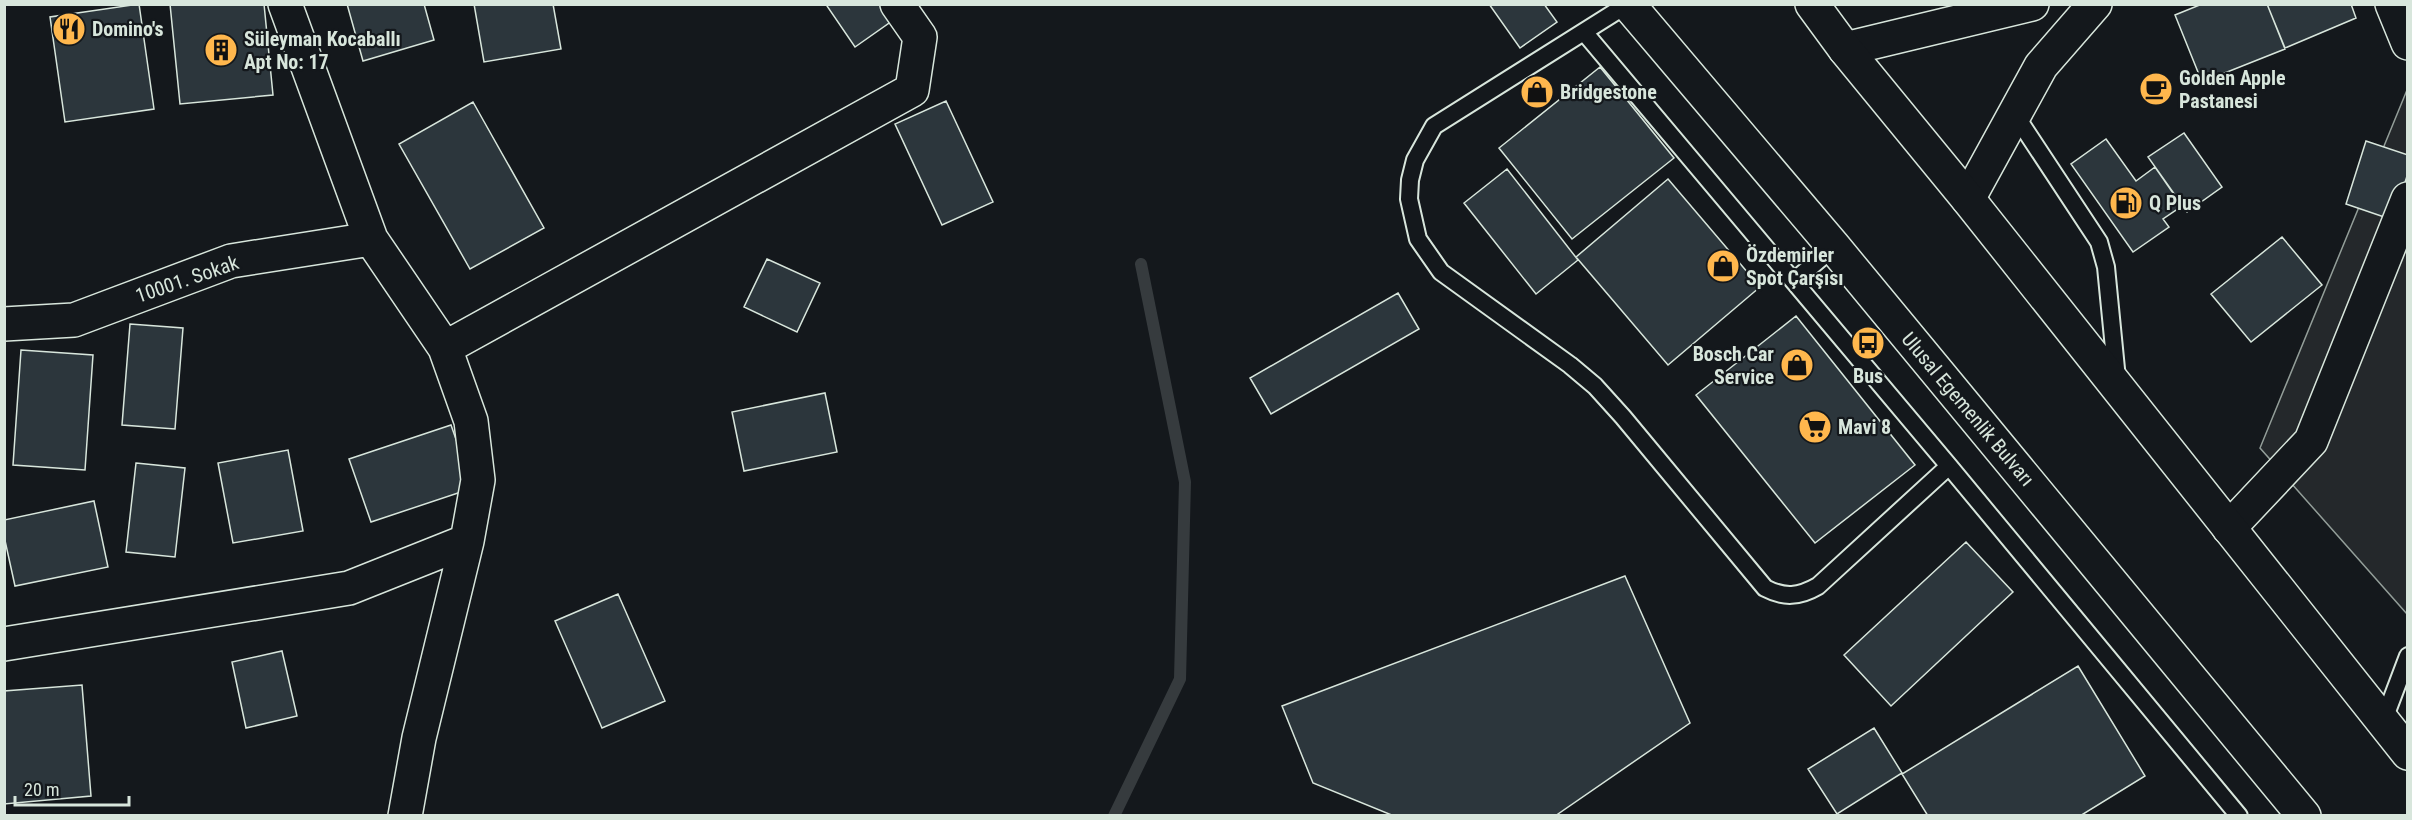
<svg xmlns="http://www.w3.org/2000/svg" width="2412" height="820" viewBox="0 0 2412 820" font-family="'Roboto Condensed',sans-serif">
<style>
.parking{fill:#24282b;stroke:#939e99;stroke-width:1.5}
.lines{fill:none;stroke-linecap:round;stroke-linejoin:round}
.stream{stroke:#363b3e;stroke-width:12}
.building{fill:#2c363c;stroke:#d8e6dc;stroke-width:1.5}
.lane-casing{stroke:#d8e6dc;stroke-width:20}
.street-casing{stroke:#d8e6dc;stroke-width:36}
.secondary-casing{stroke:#d8e6dc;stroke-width:36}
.highway-casing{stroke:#d8e6dc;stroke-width:36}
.lane{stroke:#14181c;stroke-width:16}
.street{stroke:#14181c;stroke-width:33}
.secondary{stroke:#14181c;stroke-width:33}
.highway{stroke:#14181c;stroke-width:33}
.labels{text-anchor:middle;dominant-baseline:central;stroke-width:4.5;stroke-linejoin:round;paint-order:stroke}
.poi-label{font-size:20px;font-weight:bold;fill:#d8e6dc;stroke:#14181c;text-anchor:start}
.street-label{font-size:20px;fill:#d8e6dc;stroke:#14181c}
</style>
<rect width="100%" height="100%" fill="#14181c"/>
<path class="parking" d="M2407,90V614L2260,448Z"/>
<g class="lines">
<path class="stream" d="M1114,816L1180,679L1185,482L1141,264"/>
</g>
<path class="building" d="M139,4L154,109L65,122L50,17Z
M170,4H264L273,95L180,104Z
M347,4H424L434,40L363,61Z
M474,4H553L561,49L484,62Z
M828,4H890L899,16L855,47L827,6Z
M1489,4H1544L1557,22L1520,48Z
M2202,4H2267L2285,49L2202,82L2175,15Z
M2267,4H2351L2356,18L2285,48Z
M1600,67L1674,158L1572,239L1499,148Z
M946,101L993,202L942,225L895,124Z
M473,102L544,228L470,269L399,144Z
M2184,133L2222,187L2187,212L2148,157Z
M2106,139L2136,181L2155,167L2182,206L2163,219L2169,227L2133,252L2071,164Z
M2366,141L2408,155V173L2393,220L2346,204Z
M1507,169L1578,260L1536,294L1464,203Z
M1668,179L1760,287L1668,365L1576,257Z
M2282,237L2322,285L2251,342L2211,294Z
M767,259L820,283L797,332L744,307Z
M1398,293L1419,329L1271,414L1250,378Z
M1796,316L1915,465L1815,543L1696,395Z
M130,324L183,328L175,429L122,425Z
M21,350L93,355L85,470L13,465Z
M825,393L837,452L744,471L732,412Z
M451,425L473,488L371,522L349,459Z
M288,450L303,531L233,543L218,463Z
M136,463L185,468L175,557L126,552Z
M94,501L108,567L15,586L4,536V520Z
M1966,542L2013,592L1891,706L1844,655Z
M1625,576L1690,723L1555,816H1394L1313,783L1282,706Z
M618,594L665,701L602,728L555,621Z
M282,651L297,716L246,728L232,662Z
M2078,666L2145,776L2080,816H1928L1902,774Z
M82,685L91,796L4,804V691Z
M1874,728L1902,773L1837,814L1808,769Z"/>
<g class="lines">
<g class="lane-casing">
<path id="lane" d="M1628,4L1434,126L1415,160L1410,180L1409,199L1418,239L1441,272L1570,365L1595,386L1623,417L1765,588C1784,598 1799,597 1818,586L1949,466
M1584,32L1949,466L2239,816
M2014,113L2099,242L2106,267L2117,379
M1794,281L1834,247
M2383,722L2408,656"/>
</g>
<g class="street-casing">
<path id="street" d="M4,324L74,320L231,261L371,239
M445,348L912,90L920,37L897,4
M4,644L349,588L467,541L478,480L471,421L445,348L371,239L285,4
M405,816L419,738L467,541"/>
</g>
<g class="secondary-casing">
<path id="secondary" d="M2392,4L2408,43
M1845,49L2032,4
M1968,199L2041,66L2095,4
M2229,528L2311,441L2408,199"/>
</g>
<g class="highway-casing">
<path id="highway" d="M1628,4L1834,247L2304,816
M1812,4L1845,49L1968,199L2408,753"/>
</g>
<use href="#lane" class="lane"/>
<use href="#street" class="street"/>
<use href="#secondary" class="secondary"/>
<use href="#highway" class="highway"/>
</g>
<defs>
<g id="restaurant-disc" transform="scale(1.725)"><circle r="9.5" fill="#ffb74d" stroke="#14181c"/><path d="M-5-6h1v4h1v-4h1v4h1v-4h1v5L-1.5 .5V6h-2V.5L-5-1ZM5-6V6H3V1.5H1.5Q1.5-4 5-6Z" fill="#111"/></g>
<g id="building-disc" transform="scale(1.725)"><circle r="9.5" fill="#ffb74d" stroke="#14181c"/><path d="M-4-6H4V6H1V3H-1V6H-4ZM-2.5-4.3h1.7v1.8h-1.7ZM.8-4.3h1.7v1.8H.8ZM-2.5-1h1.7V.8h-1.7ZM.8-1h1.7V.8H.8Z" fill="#111"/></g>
<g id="cafe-disc" transform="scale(1.725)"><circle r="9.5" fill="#ffb74d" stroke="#14181c"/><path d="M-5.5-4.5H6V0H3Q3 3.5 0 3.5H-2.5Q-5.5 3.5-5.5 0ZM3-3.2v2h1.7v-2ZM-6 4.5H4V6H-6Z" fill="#111"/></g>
<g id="shop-disc" transform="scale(1.725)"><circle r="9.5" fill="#ffb74d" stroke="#14181c"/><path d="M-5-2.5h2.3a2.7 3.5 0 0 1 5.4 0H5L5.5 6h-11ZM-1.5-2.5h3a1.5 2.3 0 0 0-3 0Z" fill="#111"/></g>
<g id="fuel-disc" transform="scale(1.725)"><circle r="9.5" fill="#ffb74d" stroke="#14181c"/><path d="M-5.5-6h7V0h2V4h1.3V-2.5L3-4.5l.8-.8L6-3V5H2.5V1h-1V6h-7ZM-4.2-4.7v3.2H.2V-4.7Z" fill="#111"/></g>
<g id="bus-disc" transform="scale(1.725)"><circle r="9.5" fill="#ffb74d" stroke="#14181c"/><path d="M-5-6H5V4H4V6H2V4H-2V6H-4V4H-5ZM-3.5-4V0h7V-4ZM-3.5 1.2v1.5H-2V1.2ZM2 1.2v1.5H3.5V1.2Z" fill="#111"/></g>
<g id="supermarket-disc" transform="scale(1.725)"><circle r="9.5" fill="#ffb74d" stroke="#14181c"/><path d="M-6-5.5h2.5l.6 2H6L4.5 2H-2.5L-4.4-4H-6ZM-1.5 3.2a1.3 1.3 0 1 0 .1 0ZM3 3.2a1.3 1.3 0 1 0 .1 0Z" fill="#111"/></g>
</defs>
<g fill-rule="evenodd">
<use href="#restaurant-disc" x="69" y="29"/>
<use href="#building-disc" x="221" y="50"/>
<use href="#cafe-disc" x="2156" y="89"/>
<use href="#shop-disc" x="1537" y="92"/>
<use href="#fuel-disc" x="2126" y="203"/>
<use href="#shop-disc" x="1723" y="266"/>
<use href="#bus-disc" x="1868" y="343"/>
<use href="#shop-disc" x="1797" y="365"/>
<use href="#supermarket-disc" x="1815" y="427"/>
</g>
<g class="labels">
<g class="poi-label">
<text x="92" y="29">Domino's</text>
<text x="244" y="39">Süleyman Kocaballı<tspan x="244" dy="23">Apt No: 17</tspan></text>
<text x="2179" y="78">Golden Apple<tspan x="2179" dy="23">Pastanesi</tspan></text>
<text x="1560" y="92">Bridgestone</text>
<text x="2149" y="203">Q Plus</text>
<text x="1746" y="255">Özdemirler<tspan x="1746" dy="23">Spot Çarşısı</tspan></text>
<text x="1774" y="354" text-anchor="end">Bosch Car<tspan x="1774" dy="23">Service</tspan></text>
<text x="1868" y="376" text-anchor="middle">Bus</text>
<text x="1838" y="427">Mavi 8</text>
</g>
<g class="street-label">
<text transform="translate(187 279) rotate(-19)">10001. Sokak</text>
<text transform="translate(1968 409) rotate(50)">Ulusal Egemenlik Bulvarı</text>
</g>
</g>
<rect width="2412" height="820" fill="none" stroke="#d8e6dc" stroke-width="12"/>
<path d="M15 796v9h114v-9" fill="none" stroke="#d8e6dc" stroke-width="3"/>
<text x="24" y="796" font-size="18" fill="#d8e6dc" stroke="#14181c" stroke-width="4.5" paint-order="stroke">20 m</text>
</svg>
